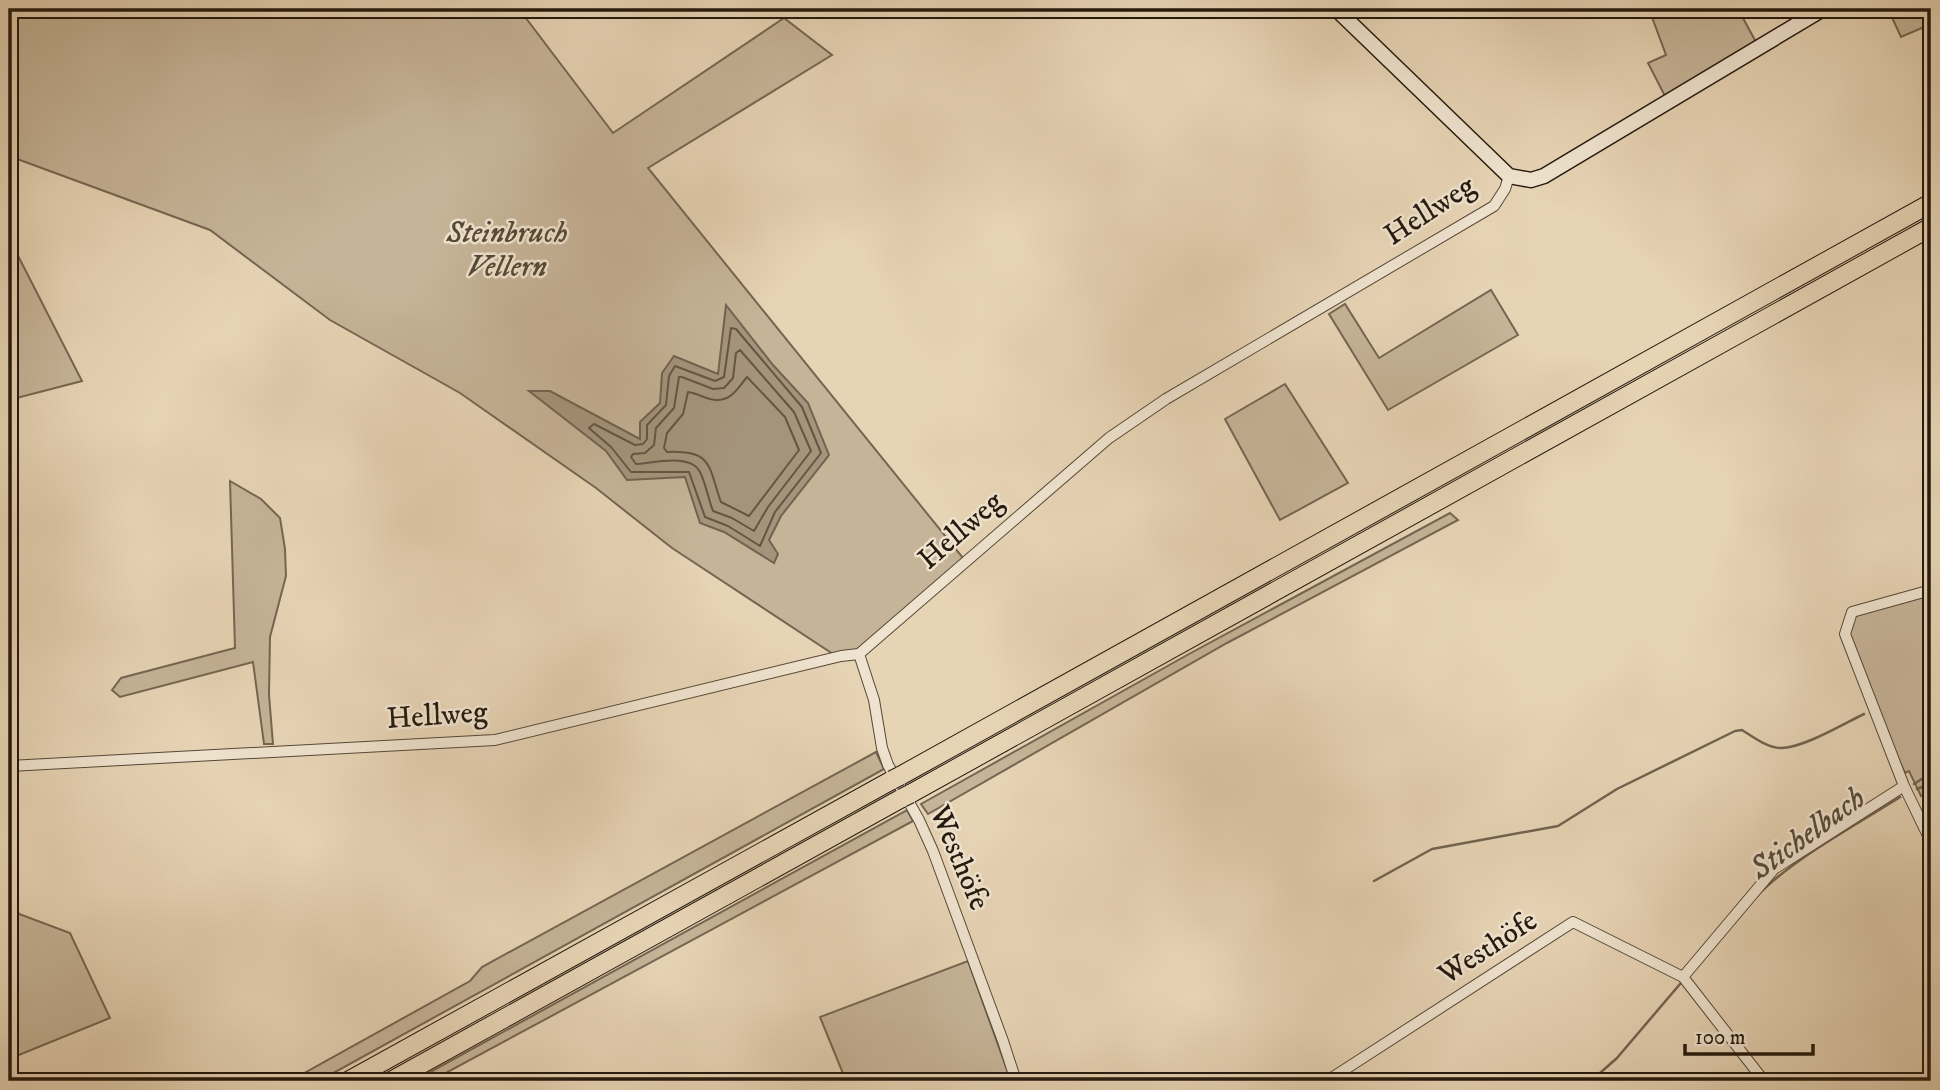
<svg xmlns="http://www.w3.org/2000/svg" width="1940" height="1090" viewBox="0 0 1940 1090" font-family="'IM FELL DW Pica',serif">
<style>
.green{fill:#c6b498;stroke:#756652;stroke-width:2}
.water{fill:#a5947c;stroke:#716350;stroke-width:2}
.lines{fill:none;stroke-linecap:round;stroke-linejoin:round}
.shore{stroke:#645644;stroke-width:2}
.stream{stroke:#716350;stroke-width:2.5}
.street-casing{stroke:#554837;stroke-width:12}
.secondary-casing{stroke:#24190d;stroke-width:17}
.highway-casing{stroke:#24190d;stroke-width:20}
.street{stroke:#efe3cf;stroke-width:10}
.secondary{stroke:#efe3cf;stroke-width:14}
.highway{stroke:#e7d4b5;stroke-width:18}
.highway-bridge-casing{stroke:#24190d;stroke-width:20;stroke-linecap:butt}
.highway-bridge{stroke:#e7d4b5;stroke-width:18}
.labels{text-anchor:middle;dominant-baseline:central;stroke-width:5;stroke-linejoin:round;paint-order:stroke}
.street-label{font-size:30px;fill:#24190d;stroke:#efe3cf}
.park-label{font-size:30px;font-style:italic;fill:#554837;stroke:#efe3cf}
.water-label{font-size:32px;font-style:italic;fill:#584a39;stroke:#efe3cf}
</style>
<rect width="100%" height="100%" fill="#e7d4b5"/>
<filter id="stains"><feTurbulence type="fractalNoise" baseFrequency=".00286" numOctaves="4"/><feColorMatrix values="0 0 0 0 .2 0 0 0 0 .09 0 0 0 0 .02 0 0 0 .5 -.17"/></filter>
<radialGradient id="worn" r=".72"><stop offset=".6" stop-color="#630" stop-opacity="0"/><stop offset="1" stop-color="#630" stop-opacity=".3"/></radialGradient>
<path class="green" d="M9,9H519L613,133L784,18L832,55L648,168L963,558L859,654H833L672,548L596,488L460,393L330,320L210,230L9,156Z
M1649,9H1738L1756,42L1666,98L1648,63L1666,55Z
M1888,9H1931V24L1901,37Z
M9,234L11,242L82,381L9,400Z
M1491,290L1518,335L1388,410L1329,314L1345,304L1379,358Z
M1285,384L1348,483L1280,520L1225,419Z
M230,481L261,499L280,518L285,549L286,576L270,637L269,695L273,744H264L253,662L120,697L112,690L121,678L235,648Z
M1450,513L1458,520L1227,643L928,814L921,804L1189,654Z
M1931,593V790L1921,796L1909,771L1905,773L1891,744L1848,634L1854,614Z
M876,752L884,769L319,1081H290L470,981L482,967Z
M907,810L913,821L431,1081H414Z
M9,892L19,914L70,933L110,1018L9,1059Z
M968,961L1011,1081H846L820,1017Z"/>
<path class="water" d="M726,305L773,365L808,403L829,455L781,516L769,540L778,554L774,563L724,532L700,523L685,477L627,480L606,451L529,391H550L640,439V422L660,403L662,373L674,356L718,374Z"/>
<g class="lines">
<path class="shore" d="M731,328L736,329L802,407L821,453L775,512L760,546L728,526L705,517L689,472H631L611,447L589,428L594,424L635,445L643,444L647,439V425L666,405L669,376L675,366L715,381L724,377Z
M740,350L794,412L811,451L768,507L754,531L732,518L713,511C708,498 706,484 700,472C691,453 653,463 636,464L631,457L633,454L645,453L654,445L656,428L674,408L679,377H682L713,389L724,388L733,378L736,353Z
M747,377L785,417L799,450L749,516L721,502C708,466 713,450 667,452L664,448L667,433L683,414L688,392C696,393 702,397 710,399C730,404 737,389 747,377Z"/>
<path class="stream" d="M1914,784L1931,773
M1917,789L1931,783
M1374,881L1432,849L1558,826L1617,789L1735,731L1742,730C1753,737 1769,749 1782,748C1805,747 1843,724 1864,714
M1756,897C1792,859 1855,826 1900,797
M1591,1081L1617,1058L1680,984"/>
<g class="street-casing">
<path id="street" d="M1931,590L1852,612L1845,634L1904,786L1931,842
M859,654L874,700L882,748L888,765L919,820L933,851L1003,1041L1016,1081
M9,766L495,740L841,656L859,654L1109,438L1166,399L1494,206L1505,189L1509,176
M1683,977L1774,869L1904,786
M1327,1081L1573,922L1683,977L1764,1081"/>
</g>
<g class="secondary-casing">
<path id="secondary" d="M1336,9L1509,176L1531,180L1544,176L1823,9"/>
</g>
<g class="highway-casing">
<path id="highway" d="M900,776L1931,203
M910,794L1931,227
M348,1081L892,780
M391,1081L902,798"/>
</g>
<use href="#street" class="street"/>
<use href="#secondary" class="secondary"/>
<use href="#highway" class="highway"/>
<g class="highway-bridge-casing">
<path id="highway-bridge" d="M892,780L900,776
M902,798L910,794"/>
</g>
<use href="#highway-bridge" class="highway-bridge"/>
</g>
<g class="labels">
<g class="street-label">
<text transform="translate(1430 211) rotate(-33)">Hellweg</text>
<text transform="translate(961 531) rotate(-41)">Hellweg</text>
<text transform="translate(437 716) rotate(-4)">Hellweg</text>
<text transform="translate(959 858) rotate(67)">Westhöfe</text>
<text transform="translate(1488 948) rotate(-33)">Westhöfe</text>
</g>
<g class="park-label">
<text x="507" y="233">Steinbruch<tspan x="507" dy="34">Vellern</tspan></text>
</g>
<g class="water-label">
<text transform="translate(1808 834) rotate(-36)">Stichelbach</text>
</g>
</g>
<rect width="1940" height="1090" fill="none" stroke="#e7d4b5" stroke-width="35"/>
<rect x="10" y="10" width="1919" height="1069" fill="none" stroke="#24190d" stroke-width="3.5"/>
<rect x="18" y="18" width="1905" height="1055" fill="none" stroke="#24190d" stroke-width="2"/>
<path d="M1685 1044v10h128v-10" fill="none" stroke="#24190d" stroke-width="3.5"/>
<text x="1695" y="1044" font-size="21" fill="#24190d" stroke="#efe3cf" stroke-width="5" paint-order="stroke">100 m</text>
<rect width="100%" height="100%" filter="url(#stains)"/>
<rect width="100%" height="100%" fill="url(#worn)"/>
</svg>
